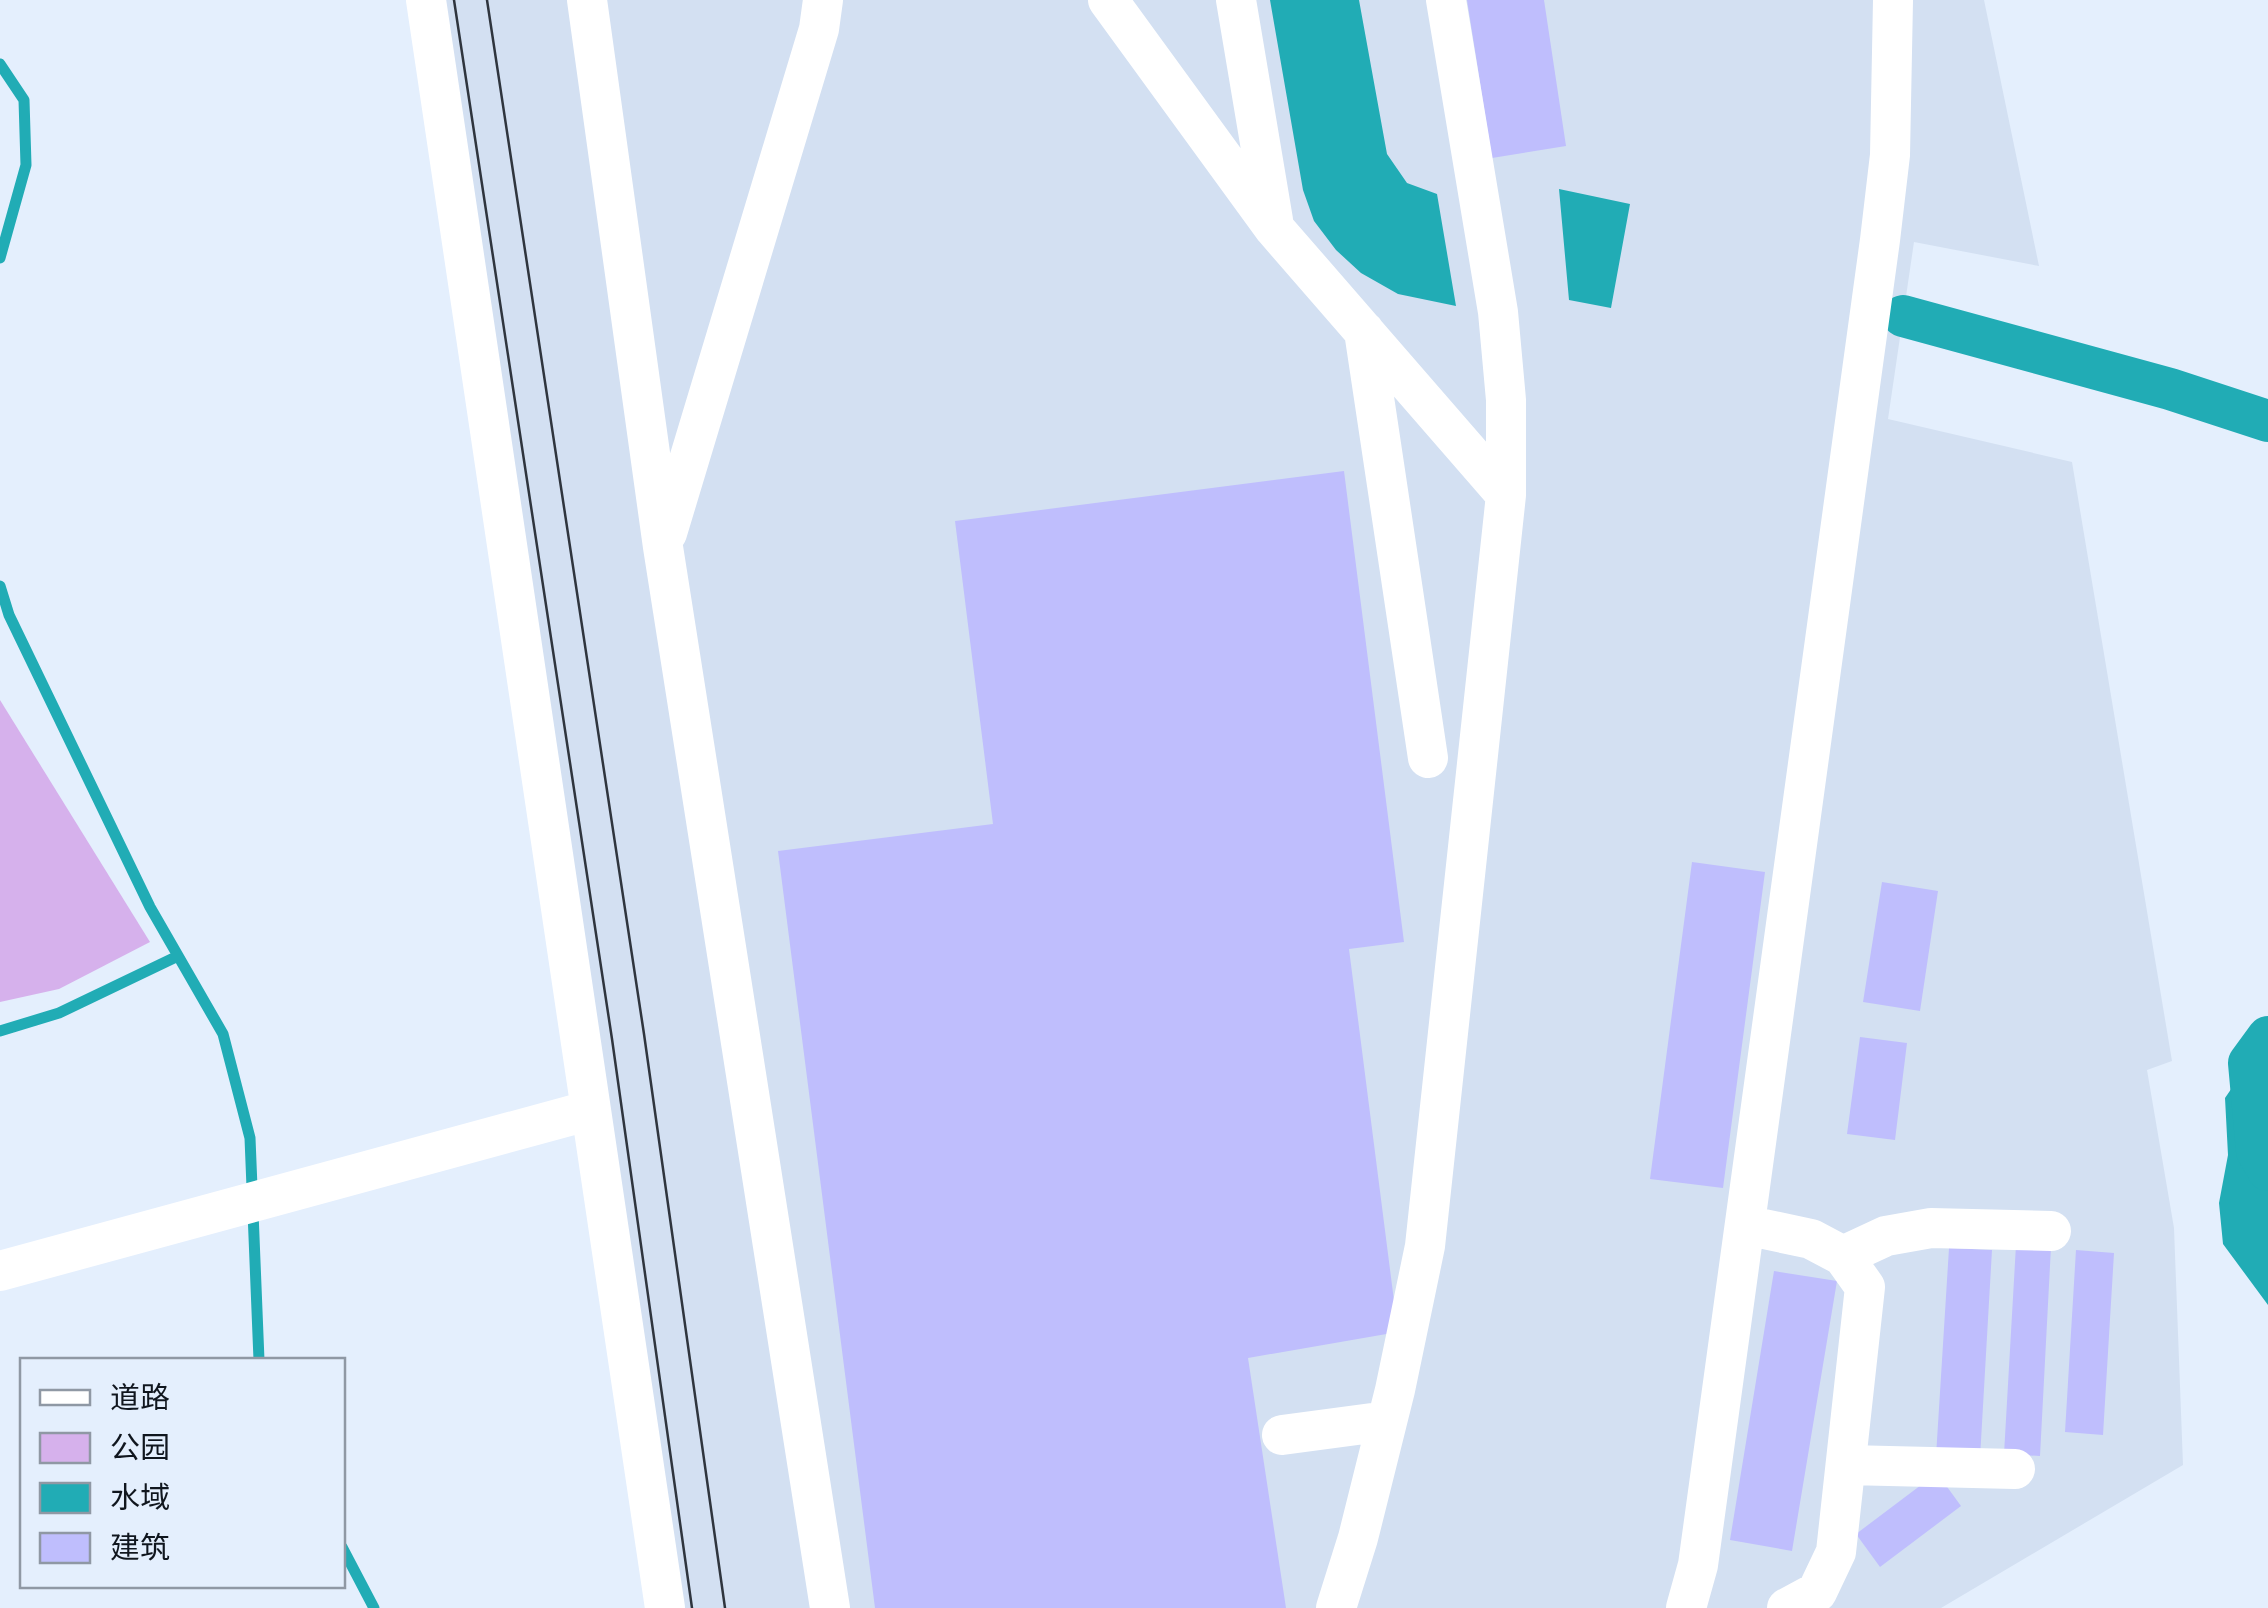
<svg xmlns="http://www.w3.org/2000/svg" width="2268" height="1608" viewBox="0 0 2268 1608" font-family="Lora,'Noto Sans SC',serif">
<style>
.built{fill:#d3e0f2}
.green{fill:#d6b1ec}
.water{fill:#21acb5}
.lines{fill:none;stroke-linecap:round;stroke-linejoin:round}
.stream{stroke:#21acb5;stroke-width:11}
.canal{stroke:#21acb5;stroke-width:42}
.building{fill:#bfbefd}
.minor{stroke:#fff;stroke-width:40}
.tram{stroke:#2f353e;stroke-width:2.5}
</style>
<rect width="100%" height="100%" fill="#e4effd"/>
<path class="built" d="M440,0H1984L2039,266L1914,242L1888,419L2072,462L2172,1061L2147,1070L2174,1228L2183,1465L1941,1608H679Z"/>
<path class="green" d="M0,700L150,942L59,989L0,1002Z"/>
<path class="water" d="M1270,0H1359L1387,154L1407,183L1437,194L1456,306L1398,294L1361,273L1336,250L1314,221L1303,190Z
M1559,189L1630,204L1611,308L1569,300Z
M2249,1063L2268,1075V1305L2223,1244L2219,1203L2228,1155L2225,1098Z"/>
<g class="lines">
<path class="stream" d="M0,64L24,100L26,165L0,258
M0,586L9,615L150,907L223,1034L250,1138L259,1360
M0,1031L59,1013L178,956
M342,1547L374,1608"/>
<path class="canal" d="M1903,316L2170,389L2268,421
M2268,1037L2249,1063L2257,1151L2268,1170"/>
</g>
<path class="building" d="M1467,0H1544L1566,146L1492,158Z
M1344,471L1404,942L1349,949L1398,1332L1248,1358L1286,1608H875L778,851L993,824L955,521Z
M1692,862L1765,872L1723,1188L1650,1179Z
M1882,882L1938,891L1920,1011L1863,1002Z
M1860,1037L1907,1043L1895,1140L1847,1134Z
M2016,1245L2051,1247L2040,1456L2004,1454Z
M1949,1248L1992,1250L1980,1458L1936,1456Z
M2076,1250L2114,1253L2103,1435L2065,1432Z
M1774,1271L1837,1281L1792,1551L1730,1540Z
M1937,1473L1961,1506L1880,1567L1856,1534Z"/>
<g class="lines">
<path class="minor" d="M426,0L665,1608
M587,0L663,547L830,1608
M1108,0L1274,228L1506,495
M1236,0L1273,220
M1364,331L1428,758
M667,533L819,29L823,0
M1745,1225L1811,1239L1843,1256L1865,1287L1836,1552L1817,1592L1787,1608
M1843,1256L1886,1236L1931,1228L2051,1231
M0,1271L591,1110
M1282,1435L1387,1421
M1847,1465L2015,1469
M1336,1608L1358,1538L1395,1390L1425,1246L1506,495V400L1498,312L1446,0
M1686,1608L1698,1565L1880,240L1890,155L1893,0"/>
<path class="tram" d="M454,0L612,1039L692,1608
M487,0L644,1034L725,1608"/>
</g>
<rect x="20" y="1358" width="325" height="230" fill="#e4effd" stroke="#8f98a4" stroke-width="2.5"/>
<rect x="40" y="1390" width="50" height="15" fill="#ffffff" stroke="#8f98a4" stroke-width="2.5"/>
<text x="110" y="1408" font-size="30" fill="#10161e">道路</text>
<rect x="40" y="1433" width="50" height="30" fill="#d6b1ec" stroke="#8f98a4" stroke-width="2.5"/>
<text x="110" y="1458" font-size="30" fill="#10161e">公园</text>
<rect x="40" y="1483" width="50" height="30" fill="#21acb5" stroke="#8f98a4" stroke-width="2.5"/>
<text x="110" y="1508" font-size="30" fill="#10161e">水域</text>
<rect x="40" y="1533" width="50" height="30" fill="#bfbefd" stroke="#8f98a4" stroke-width="2.5"/>
<text x="110" y="1558" font-size="30" fill="#10161e">建筑</text>
</svg>
